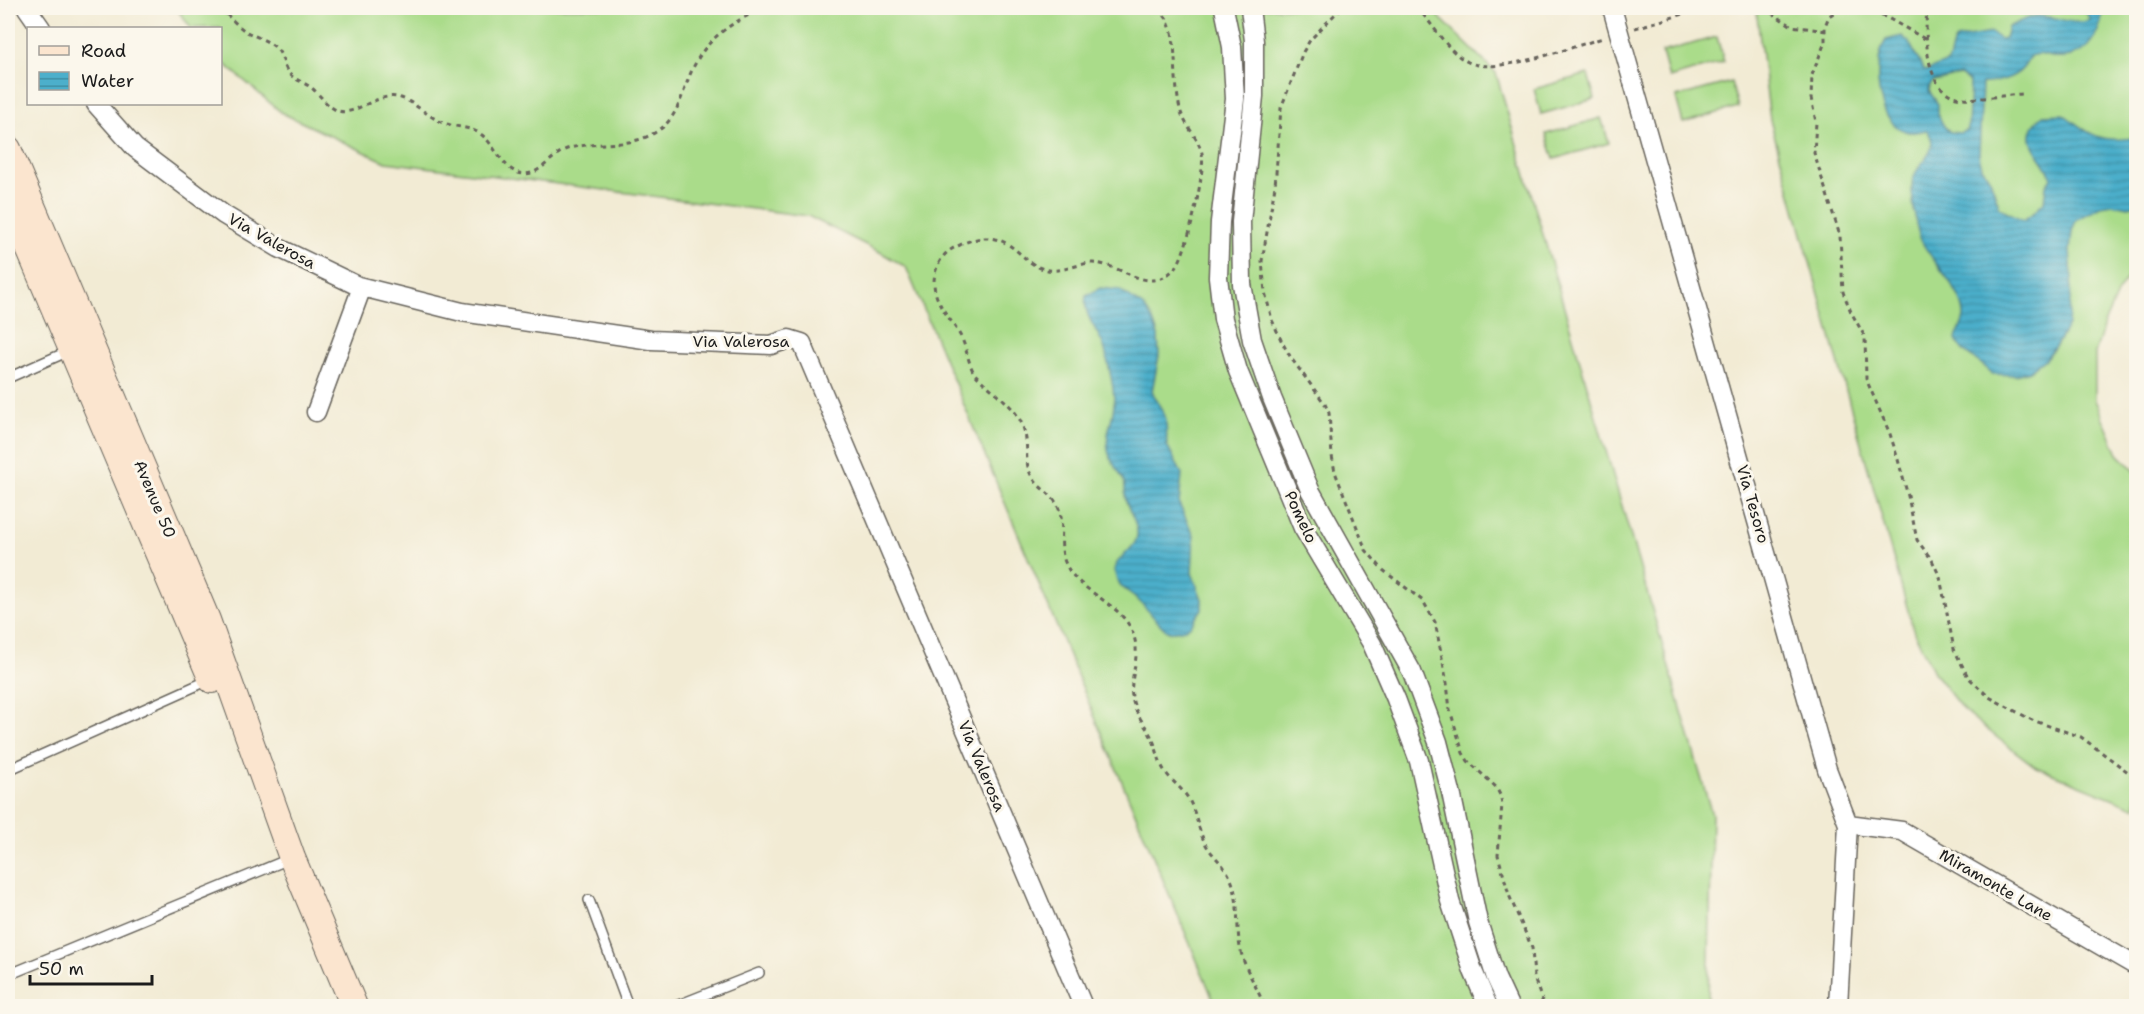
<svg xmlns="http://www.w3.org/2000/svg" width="2144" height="1014" viewBox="0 0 2144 1014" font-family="'Shantell Sans',sans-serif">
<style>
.grass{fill:#aadc8a;stroke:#637c53;stroke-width:1.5}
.water{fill:url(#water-rules);stroke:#346674;stroke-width:1.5;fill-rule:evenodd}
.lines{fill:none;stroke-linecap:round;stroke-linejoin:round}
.service-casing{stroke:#67645c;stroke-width:12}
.minor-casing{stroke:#67645c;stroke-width:21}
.secondary-casing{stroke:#67645c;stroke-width:28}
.path{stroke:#67645c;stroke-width:3;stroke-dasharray:4.5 4.5;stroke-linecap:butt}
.service{stroke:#fff;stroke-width:9}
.minor{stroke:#fff;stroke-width:18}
.secondary{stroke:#fbe5cf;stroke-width:26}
.labels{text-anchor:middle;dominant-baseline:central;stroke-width:6;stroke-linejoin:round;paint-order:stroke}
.street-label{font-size:16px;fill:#1c1c1c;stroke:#fbf7ec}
</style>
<defs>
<pattern id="water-rules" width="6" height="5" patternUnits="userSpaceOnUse" patternTransform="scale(1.5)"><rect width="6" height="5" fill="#4cafcb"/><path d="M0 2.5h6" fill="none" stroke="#3e8ea4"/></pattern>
</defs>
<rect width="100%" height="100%" fill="#fbf7ec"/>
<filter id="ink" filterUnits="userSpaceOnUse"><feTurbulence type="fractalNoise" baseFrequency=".0167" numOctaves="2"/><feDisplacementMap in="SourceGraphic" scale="12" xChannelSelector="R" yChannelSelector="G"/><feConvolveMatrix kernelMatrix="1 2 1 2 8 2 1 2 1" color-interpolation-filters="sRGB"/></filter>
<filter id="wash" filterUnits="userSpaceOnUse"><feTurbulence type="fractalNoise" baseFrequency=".008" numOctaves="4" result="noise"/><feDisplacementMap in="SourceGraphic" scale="24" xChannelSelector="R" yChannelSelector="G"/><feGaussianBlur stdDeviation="1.35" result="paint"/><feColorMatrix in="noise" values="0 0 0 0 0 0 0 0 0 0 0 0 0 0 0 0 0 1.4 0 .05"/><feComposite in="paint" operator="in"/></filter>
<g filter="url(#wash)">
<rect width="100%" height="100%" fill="#f2ebd4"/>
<path class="grass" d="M176,8H1430L1496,73L1712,815L1708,1006H1216L906,267L880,252L808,216L386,162L282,113L221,61L220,28H191Z
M1756,8H2136V265L2118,292L2105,321L2095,354V400L2118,454L2136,472V808L2036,767L1999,739L1963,710L1935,674L1914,632L1770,120Z
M1717,37L1724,62L1669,78L1662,52Z
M1588,74L1595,99L1541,114L1534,89Z
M1731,82L1738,107L1683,123L1676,97Z
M1601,118L1609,143L1554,159L1546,134Z"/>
<path class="water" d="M2084,8H2101C2104,17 2100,26 2096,35C2089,52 2071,59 2053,57C2043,56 2040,52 2030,56C2027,60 2026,65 2023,68C2015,78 1994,84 1982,83L1979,156L1982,167L1990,179L2000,208L2023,220C2035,214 2034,210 2044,202L2046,185L2051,178C2047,156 2013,142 2043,115L2063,114C2079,125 2091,138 2111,139C2120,140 2128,138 2136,138V205L2129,207L2112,204L2101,206L2076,220L2072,231L2070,251L2072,275L2068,325L2057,344L2045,359L2029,371L2016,375L1992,374C1982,360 1963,357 1956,340C1957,331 1965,323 1964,314C1963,291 1932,262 1922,242C1915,228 1914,208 1912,192C1912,188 1912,182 1913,179C1918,161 1942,152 1927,130C1920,131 1912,134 1905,131C1875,121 1872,63 1886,40L1902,36L1909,42L1923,69L1926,71L1948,62C1952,54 1950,47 1956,39L1991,33L2000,39L2005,38L2008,27C2016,23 2030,16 2039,16C2055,16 2077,27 2090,20ZM1960,75L1970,82L1968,130L1960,133L1950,132L1944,126L1938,115V104L1929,91L1930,85L1934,81Z
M1100,288L1119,290L1144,307L1152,318L1158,335L1159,356L1152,391L1166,419L1167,445L1182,474L1179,504L1194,536L1192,573L1202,599V609L1191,625L1185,629L1170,632L1166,630C1155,620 1146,607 1135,597C1128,591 1119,587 1116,577C1108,557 1140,552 1137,531C1136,520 1129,511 1126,501C1124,495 1126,488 1124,482C1120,471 1110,463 1108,450C1105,434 1113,420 1114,404C1115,388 1109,370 1106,354C1102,332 1082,319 1086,296Z"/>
</g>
<g filter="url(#ink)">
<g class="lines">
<g class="service-casing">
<path id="service" d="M8,378L69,351
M8,770L209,680
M589,900L628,1006
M8,975L289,859
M676,1006L759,973"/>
</g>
<g class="minor-casing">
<path id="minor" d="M27,8L41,28
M1224,8L1232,47L1235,99L1220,222L1218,277L1223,319L1238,371L1303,528L1372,644L1396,699L1419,761L1450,901L1473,971L1488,1006
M1250,8L1254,41V96L1241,222L1242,284L1252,340L1272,398L1310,490L1412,672L1438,742L1451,792L1478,922L1496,978L1509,1006
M1612,8L1827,769L1848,824L1838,1006
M96,104L135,148L224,215L279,248L358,286L462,312L651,340L771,345L789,339L802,343L1083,1006
M316,412L362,287
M1848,824L1902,831L2136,966"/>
</g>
<g class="secondary-casing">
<path id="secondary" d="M8,149L207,620L292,858L354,1006
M8,199L212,680"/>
</g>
<path class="path" d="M220,8C228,15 237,26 247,32C256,37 267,40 275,47C282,53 283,63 287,71C293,80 305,82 313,89C321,96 326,105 336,110C354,119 377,90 401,98C416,103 428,117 444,123C457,128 470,126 482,135C496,146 504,173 524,174C542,174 551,155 567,149C598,139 628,151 659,130C681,115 683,86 695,64C709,36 736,20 764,8
M1159,8L1167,19L1172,32C1177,57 1174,84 1180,109C1184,125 1198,137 1202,153C1206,169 1187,254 1176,267C1149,298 1124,264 1093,263C1077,263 1061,274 1044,269C1025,264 1015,243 995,239C983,236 970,240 960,245C947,250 940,258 936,270C927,299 951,316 962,339C967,350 968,362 974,373C992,393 1019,405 1025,434C1029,449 1023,464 1033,478C1040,490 1054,494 1059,509C1065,526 1058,545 1065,562C1076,591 1118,601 1131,629C1145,657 1125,680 1134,705C1137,716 1146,726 1151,736C1157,747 1158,760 1164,770C1170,780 1181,787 1188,798C1197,813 1198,833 1208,848C1215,858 1225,866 1230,877C1241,901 1235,927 1241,952C1246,972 1258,988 1264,1006
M1341,8L1310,40L1303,52L1281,108L1275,186L1262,261L1265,292L1272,320L1282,342L1291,358L1325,404L1329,413L1332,456L1335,472L1366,550L1383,570L1423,601L1435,622L1447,683L1450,710L1463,753L1468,761L1496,787L1500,795L1502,804L1498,855L1509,895L1532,948L1534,978L1544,1006
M1417,8C1434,24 1445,50 1468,62C1496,76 1571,47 1603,38
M1764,8L1792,26L1826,31
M1841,8L1829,16L1825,26V42L1812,75L1811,98L1816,122L1814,153L1840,236L1843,292L1851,312L1865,337L1866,379L1890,434L1897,456L1908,496L1917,540L1932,560L1940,577L1954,649L1968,677L1989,697L2032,720L2081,737L2136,778
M1855,8L1886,17L1925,39
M1927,8C1925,32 1924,85 1953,96C1970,102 2004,95 2022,94
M1635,28L1705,8"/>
<use href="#service" class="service"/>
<use href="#minor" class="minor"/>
<use href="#secondary" class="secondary"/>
</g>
</g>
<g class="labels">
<g class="street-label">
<text transform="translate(272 241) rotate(29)">Via Valerosa</text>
<text x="741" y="341">Via Valerosa</text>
<text transform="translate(155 499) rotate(67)">Avenue 50</text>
<text transform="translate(1753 504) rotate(74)">Via Tesoro</text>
<text transform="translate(1301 517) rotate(65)">Pomelo</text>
<text transform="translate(982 766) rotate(67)">Via Valerosa</text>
<text transform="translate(1996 885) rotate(30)">Miramonte Lane</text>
</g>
</g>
<rect width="2144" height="1014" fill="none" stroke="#fbf7ec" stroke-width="30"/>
<rect x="27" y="27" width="195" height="78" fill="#fbf7ec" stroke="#a29f99" stroke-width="1.5"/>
<rect x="39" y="46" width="30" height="9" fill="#fbe5cf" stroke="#a29f99" stroke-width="1.5"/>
<text x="81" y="57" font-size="18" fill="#1c1c1c">Road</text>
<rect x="39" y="72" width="30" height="18" fill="url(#water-rules)" stroke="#a29f99" stroke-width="1.5"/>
<text x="81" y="87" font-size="18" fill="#1c1c1c">Water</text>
<path d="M30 975v9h122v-9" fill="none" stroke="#1c1c1c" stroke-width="3"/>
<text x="39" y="975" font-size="18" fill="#1c1c1c" stroke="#fbf7ec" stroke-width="4.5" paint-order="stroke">50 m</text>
</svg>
